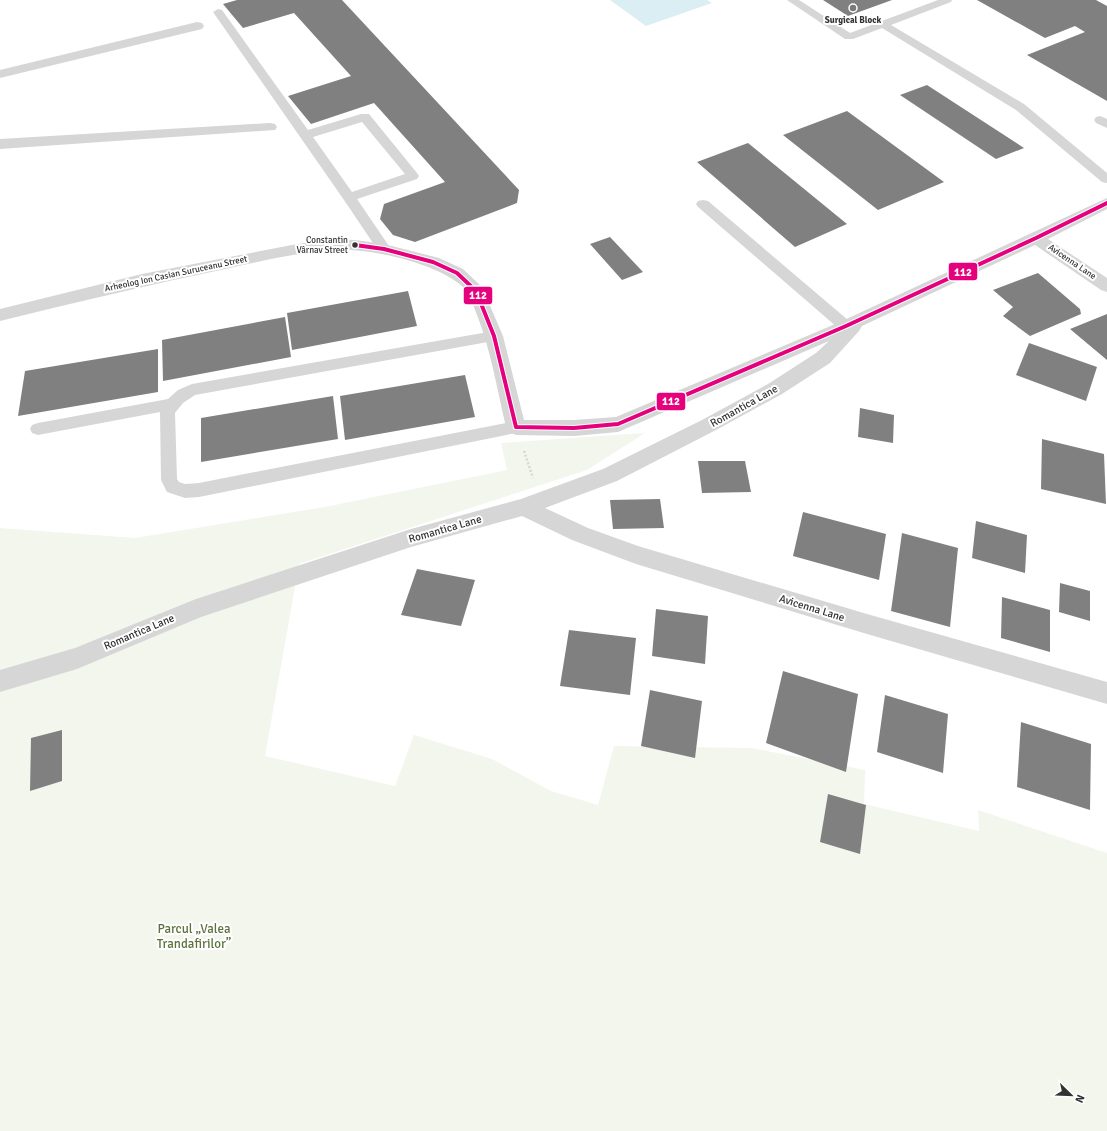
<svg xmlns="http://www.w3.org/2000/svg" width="1107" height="1131" viewBox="0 0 1107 1131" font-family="Signika,sans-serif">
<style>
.green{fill:#f3f6ed}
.water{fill:#daeef4}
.building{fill:#808080}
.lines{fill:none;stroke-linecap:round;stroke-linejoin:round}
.path{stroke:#d6d6d6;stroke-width:2.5;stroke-dasharray:2 2;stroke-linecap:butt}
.service{fill:#d6d6d6;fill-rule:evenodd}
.minor{fill:#d6d6d6;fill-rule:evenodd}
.bus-1-casing{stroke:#fff;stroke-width:6}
.bus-1{stroke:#e5007d;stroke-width:4}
.poi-dot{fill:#7a7a7a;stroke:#fff;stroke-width:1.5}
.bus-dot{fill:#323232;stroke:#fff;stroke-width:1.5}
.labels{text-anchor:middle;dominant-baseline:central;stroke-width:4;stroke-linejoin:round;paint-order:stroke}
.far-poi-label{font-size:9px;font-weight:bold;fill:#323232;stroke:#fff}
.far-bus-label{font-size:9px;fill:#323232;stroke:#fff;text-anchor:end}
.far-street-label{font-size:9px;fill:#323232;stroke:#fff}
.street-label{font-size:11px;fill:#323232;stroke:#fff}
.near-park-label{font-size:13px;fill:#5b723a;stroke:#fff}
.line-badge{stroke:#fff;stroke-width:1.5}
.badge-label{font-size:11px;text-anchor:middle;font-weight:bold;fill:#fff}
</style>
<rect width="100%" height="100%" fill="#fff"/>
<path class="green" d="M645,433L587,470L299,564L265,756L395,786L414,735L492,759L551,791L598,805L614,746L751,748L865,770L864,804L979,831L978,810L1107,853V1131H0V528L135,538L325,507L507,470L501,443Z"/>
<path class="water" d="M610,0H707L712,3L646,26Z"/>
<path class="building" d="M237,0H342L519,190L517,203L415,242L393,235L380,219L384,204L445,182L374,103L311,124L288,96L351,76L294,13L243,28L223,4Z
M823,0H892L848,16Z
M977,0H1096L1107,6V101L1027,55L1085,32L1075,26L1045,38Z
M927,85L1024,148L996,159L900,95Z
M847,111L944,182L878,210L783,135Z
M748,143L847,224L795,247L697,162Z
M610,237L643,272L622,280L590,244Z
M1038,273L1080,309L1081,314L1030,336L1003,316L1013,307L993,290Z
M408,291L417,326L292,350L287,313Z
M1107,314V360L1070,329Z
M285,317L291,357L163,381L162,340Z
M1029,343L1097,367L1086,401L1016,375Z
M158,349V392L18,416L25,371Z
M465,375L475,417L345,440L340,396Z
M333,396L338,439L201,462V418Z
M860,408L894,415L893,443L858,437Z
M1042,439L1104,454L1106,504L1041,489Z
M698,461H745L751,492L702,493Z
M660,499L664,528L613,529L610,500Z
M803,512L886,534L879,580L793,556Z
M976,521L1027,535L1025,573L972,558Z
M902,533L958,548L950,627L891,611Z
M417,569L475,580L461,626L401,615Z
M1060,583L1090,591V621L1059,612Z
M1002,597L1050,610V652L1001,638Z
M656,609L708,616L705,664L652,656Z
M569,630L636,638L630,695L560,686Z
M783,671L858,694L846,772L766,743Z
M650,690L702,701L695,758L641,746Z
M885,695L948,714L943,773L877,752Z
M1021,722L1091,744L1090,810L1017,787Z
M62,730V781L30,791L31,738Z
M828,794L866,805L860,854L820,842Z"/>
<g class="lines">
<path class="path" d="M524,451L533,478"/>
<path class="service" d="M787,0H799L850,33L938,0H952L951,2L891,25L1024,104L1107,173V183L1102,182L1016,110L882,28L853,39H845Z
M218,9L222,10L308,130L361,114H369L417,173L419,176L417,179L357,199L391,249L389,252L384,253L379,252L344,200L213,12ZM362,122L405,174L352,192L313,137Z
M1100,116L1107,119V128L1096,123L1094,120L1096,117Z
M703,200L708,201L855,326L857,330L855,334L850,335L845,334L698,207L696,204L698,201Z
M494,331L499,332L501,336L499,340L195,395L183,403L175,413L177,479L179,482L185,484L199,483L516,421L522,423L524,427L522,431L516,433L199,497L185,498L167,492L161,480L160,412L38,435L32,433L30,429L32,425L38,423L168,399L178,390L192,384Z"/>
<path class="minor" d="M197,22L202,23L204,26L202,29L0,78V70Z
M270,123L275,124L277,127L275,130L0,149V139Z
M1107,198V209L1048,239L1107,278V292L1101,290L1035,245L862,326L859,331L830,363L782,394L716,430L617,481L545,508L588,528L638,546L867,614L1107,682V704L867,634L636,564L572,540L522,516L411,547L201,617L77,669L0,692V670L75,648L196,599L411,529L521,499L603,469L702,420L768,384L816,353L829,341L618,432L574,436L516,435L509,432L506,427C497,389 491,351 477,315C474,308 472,300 469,294C449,264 363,246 329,250C296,253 262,261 230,268C153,284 76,302 0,321V309L142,274L292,245L330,239L355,240L384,244L439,258L463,269L482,287L503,336L524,420H574L616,417L840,322Z"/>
<g class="bus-1-casing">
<path id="bus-1" d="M355,245L384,249L433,262L457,273L476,291L494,336L516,427
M516,427L574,428L618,424L846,326L1036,238L1107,203"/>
</g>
<use href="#bus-1" class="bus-1"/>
</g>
<circle class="poi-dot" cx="853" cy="8" r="4"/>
<circle class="bus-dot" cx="355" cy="245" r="3.5"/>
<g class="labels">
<g class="far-poi-label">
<text x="853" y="20">Surgical Block</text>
</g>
<g class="far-bus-label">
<text x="348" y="240">Constantin<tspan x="348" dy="10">Vârnav Street</tspan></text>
</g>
<g class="far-street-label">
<text transform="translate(1072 262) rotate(34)">Avicenna Lane</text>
<text transform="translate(176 274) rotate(-12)">Arheolog Ion Casian Suruceanu Street</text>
</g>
<g class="street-label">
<text transform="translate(744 406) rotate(-29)">Romantica Lane</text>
<text transform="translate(445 529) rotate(-16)">Romantica Lane</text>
<text transform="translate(812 608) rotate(17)">Avicenna Lane</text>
<text transform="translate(139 632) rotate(-23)">Romantica Lane</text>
</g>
<g class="near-park-label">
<text x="194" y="929">Parcul „Valea<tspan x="194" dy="15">Trandafirilor”</tspan></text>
</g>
</g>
<g class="line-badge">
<rect x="948" y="262" width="30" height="19" rx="4" fill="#e5007d"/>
<rect x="463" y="286" width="30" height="19" rx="4" fill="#e5007d"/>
<rect x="656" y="392" width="30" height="19" rx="4" fill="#e5007d"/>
</g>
<g class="badge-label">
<text x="963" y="276">112</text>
<text x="478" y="299">112</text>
<text x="671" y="405">112</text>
</g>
<g transform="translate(1071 1095) rotate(113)" stroke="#ffffff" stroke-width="3" paint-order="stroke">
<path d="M0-3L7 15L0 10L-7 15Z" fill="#323232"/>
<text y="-6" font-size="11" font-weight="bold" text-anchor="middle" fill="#323232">N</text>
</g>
</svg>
